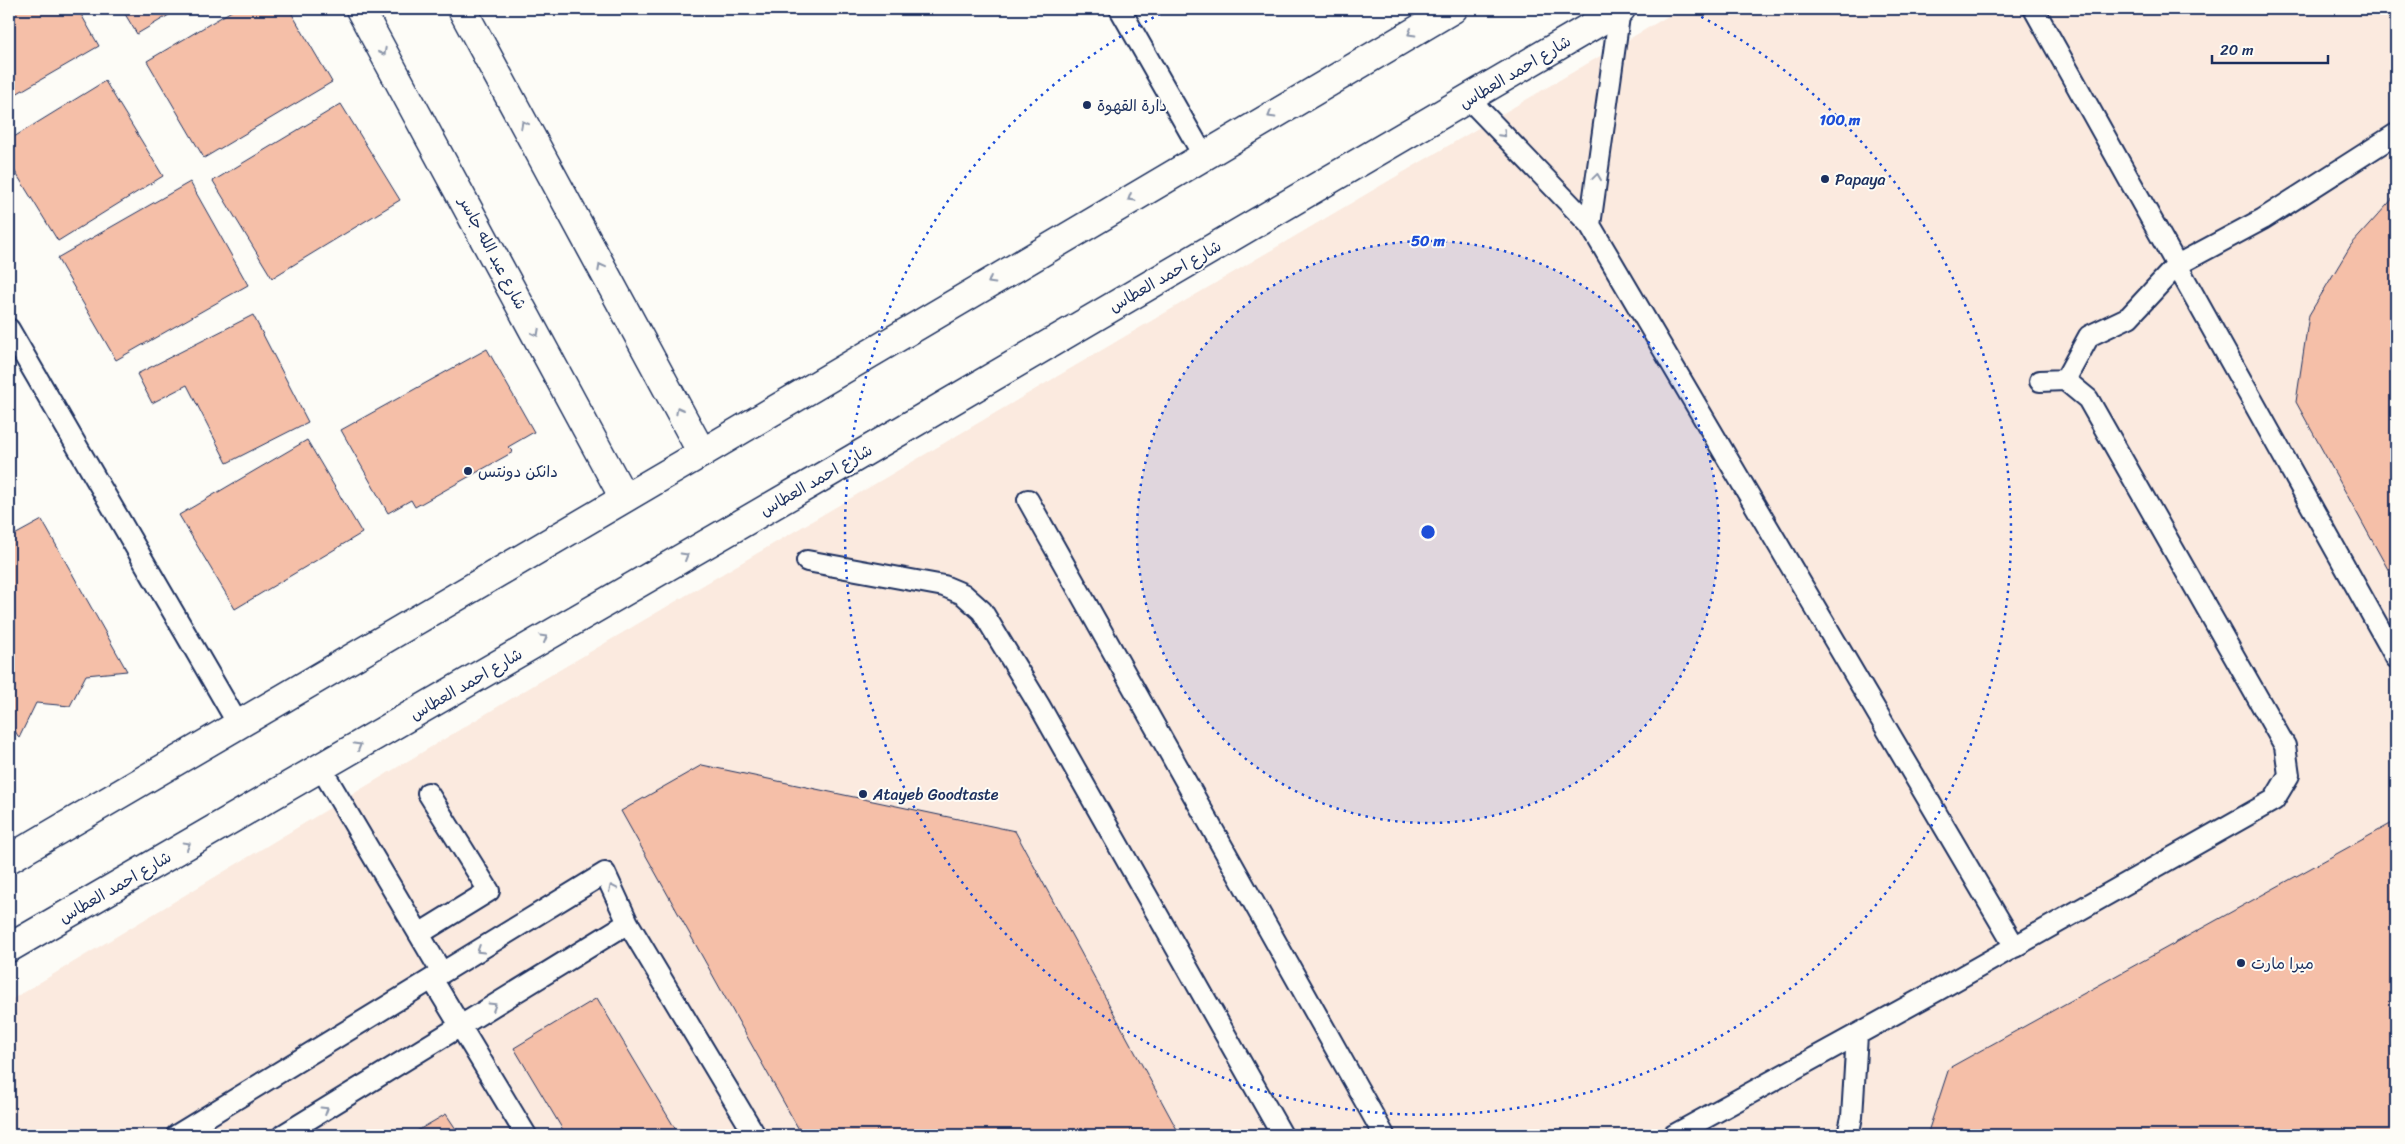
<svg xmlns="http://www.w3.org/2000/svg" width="2405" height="1144" viewBox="0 0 2405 1144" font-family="Sriracha,'Playpen Sans Arabic',sans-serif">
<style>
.built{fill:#fbeadf}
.building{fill:#f5bfa8;stroke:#1b2f5e}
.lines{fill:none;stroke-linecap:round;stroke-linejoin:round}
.service-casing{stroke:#1b2f5e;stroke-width:24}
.minor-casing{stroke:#1b2f5e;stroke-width:31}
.tertiary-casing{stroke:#1b2f5e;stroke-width:31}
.service{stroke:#fdfcf7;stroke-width:20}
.minor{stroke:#fdfcf7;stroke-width:28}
.tertiary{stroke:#fdfcf7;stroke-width:28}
.oneway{stroke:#8c96aa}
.ring{fill:none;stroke:#1d4ed8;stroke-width:2.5;stroke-dasharray:2.5 5}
.poi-dot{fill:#1b2f5e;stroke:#fdfcf7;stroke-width:2}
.labels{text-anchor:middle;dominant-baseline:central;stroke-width:4;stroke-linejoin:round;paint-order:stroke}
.street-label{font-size:16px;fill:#1b2f5e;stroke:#fdfcf7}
.poi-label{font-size:16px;fill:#1b2f5e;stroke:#fdfcf7;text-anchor:start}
.centre{fill:#1d4ed8;stroke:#fdfcf7;stroke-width:2.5}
.ring-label{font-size:15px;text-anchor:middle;font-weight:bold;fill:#1d4ed8;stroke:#fdfcf7;stroke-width:4;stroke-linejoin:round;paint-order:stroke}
</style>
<rect width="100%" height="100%" fill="#fdfcf7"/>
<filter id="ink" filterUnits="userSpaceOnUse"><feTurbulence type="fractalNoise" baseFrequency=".02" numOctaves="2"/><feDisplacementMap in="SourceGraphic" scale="10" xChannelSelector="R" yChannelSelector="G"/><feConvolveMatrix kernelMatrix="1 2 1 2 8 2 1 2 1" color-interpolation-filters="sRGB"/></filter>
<g filter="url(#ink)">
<path class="built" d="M1680,9H2396V1135H9V1001L534,685Z"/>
<path class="building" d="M9,9H78L99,46L9,98Z
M122,9H179L137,34Z
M235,9H289L332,82L204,158L147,61Z
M105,81L163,176L58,241L9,162V140Z
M341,104L400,200L272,278L213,181Z
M190,182L248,285L116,360L57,258Z
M2396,195V584L2296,402L2309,315L2351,245Z
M253,315L308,422L227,463L187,385L152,403L137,374Z
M487,349L534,432L508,447L513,452L415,507L411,500L388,513L341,430Z
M307,440L362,533L235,609L179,515Z
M42,520L127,671L86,675L70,706L36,703L19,738L9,720V538Z
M702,765L1015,831L1180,1135H802L621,811Z
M2396,821V1135H1927L1949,1068Z
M597,998L679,1135H566L514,1048Z
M446,1114L460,1135H410Z"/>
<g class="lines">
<g class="service-casing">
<path id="service" d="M1120,9L1203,155
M2034,9L2396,658
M1469,99L1590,225L2015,947
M1590,225L1620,9
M9,329L238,724
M2065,380L2089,336L2129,317L2177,265L2263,219L2396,134
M1028,500L1384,1135
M807,561L944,586L963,594L982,611L1039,705L1282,1135
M321,768L442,973
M628,923L755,1135
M419,934L489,891L428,793
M432,979L526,1135
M177,1135L605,873L628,923L283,1135
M1674,1135L1938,990L2274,800L2289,775L2285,746L2088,399L2065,380L2040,381
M1848,1135L1852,1117L1857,1035"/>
</g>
<g class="minor-casing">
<path id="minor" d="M360,9L624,498
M462,9L702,453"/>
</g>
<g class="tertiary-casing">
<path id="tertiary" d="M9,859L702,453L1453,9
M9,948L827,474L1621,9"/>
</g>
<use href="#service" class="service"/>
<use href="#minor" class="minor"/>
<use href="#tertiary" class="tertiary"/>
</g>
<defs><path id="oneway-chevron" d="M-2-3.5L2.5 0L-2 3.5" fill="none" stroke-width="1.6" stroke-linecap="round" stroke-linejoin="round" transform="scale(1.25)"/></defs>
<g class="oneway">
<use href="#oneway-chevron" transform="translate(1411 33) rotate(150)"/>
<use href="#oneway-chevron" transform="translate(383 52) rotate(62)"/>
<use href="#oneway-chevron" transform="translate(1271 115) rotate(150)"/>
<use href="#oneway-chevron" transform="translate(524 124) rotate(-118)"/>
<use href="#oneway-chevron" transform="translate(1503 134) rotate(46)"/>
<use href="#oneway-chevron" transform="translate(1597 177) rotate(-82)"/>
<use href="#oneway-chevron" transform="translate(1131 198) rotate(149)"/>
<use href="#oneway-chevron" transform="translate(601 267) rotate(-118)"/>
<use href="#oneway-chevron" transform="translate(991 281) rotate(149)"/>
<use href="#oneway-chevron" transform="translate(536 333) rotate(62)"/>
<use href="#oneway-chevron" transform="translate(679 410) rotate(-119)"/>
<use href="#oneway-chevron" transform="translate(685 556) rotate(-30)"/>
<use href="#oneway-chevron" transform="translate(544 638) rotate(-30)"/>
<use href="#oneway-chevron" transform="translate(358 746) rotate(-30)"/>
<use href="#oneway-chevron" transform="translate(187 845) rotate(-30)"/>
<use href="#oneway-chevron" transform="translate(612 888) rotate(-115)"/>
<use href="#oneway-chevron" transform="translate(480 950) rotate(148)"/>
<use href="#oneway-chevron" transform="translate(493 1006) rotate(-32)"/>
<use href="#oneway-chevron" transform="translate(325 1110) rotate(-32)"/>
</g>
</g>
<circle cx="1428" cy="532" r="291" fill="#1d4ed8" fill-opacity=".12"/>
<g class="ring">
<circle cx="1428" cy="532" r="291"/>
<path d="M1688 10A583 583 0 1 1 1168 10"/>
</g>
<g class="poi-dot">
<circle cx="1087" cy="105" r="5"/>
<circle cx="1825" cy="179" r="5"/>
<circle cx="468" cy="471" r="5"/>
<circle cx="863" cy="794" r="5"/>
<circle cx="2241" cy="963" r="5"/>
</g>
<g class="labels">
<g class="street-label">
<text transform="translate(1515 72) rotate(-31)">شارع احمد العطاس</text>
<text transform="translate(493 253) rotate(62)">شارع عبد الله جاسر</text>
<text transform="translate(1165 276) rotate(-30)">شارع احمد العطاس</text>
<text transform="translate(816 480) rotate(-30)">شارع احمد العطاس</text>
<text transform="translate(466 684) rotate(-30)">شارع احمد العطاس</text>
<text transform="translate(115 887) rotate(-30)">شارع احمد العطاس</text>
</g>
<g class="poi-label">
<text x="1097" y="105">دارة القهوة</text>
<text x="1835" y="179">Papaya</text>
<text x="478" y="471">دانكن دونتس</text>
<text x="873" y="794">Atayeb Goodtaste</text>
<text x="2251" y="963">ميرا مارت</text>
</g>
</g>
<circle cx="1428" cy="532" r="8" class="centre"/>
<g class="ring-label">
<text x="1840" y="125">100 m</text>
<text x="1428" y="246">50 m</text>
</g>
<rect width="2405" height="1144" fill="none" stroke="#fdfcf7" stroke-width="30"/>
<rect x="15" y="15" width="2375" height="1114" fill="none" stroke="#1b2f5e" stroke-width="2" filter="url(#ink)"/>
<path d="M2212 55v8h116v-8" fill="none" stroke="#1b2f5e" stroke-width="2.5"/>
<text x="2220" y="55" font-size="15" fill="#1b2f5e" stroke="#fdfcf7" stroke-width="4" paint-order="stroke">20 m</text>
</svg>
